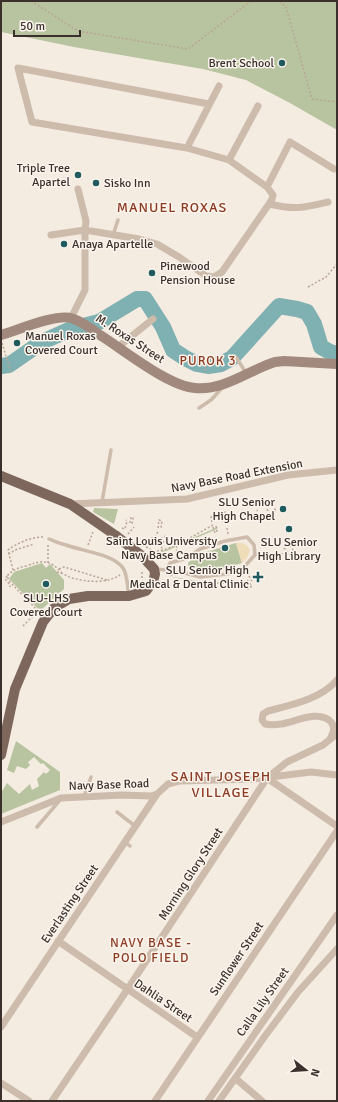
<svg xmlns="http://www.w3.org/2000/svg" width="338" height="1102" viewBox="0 0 338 1102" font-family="Signika,sans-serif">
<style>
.green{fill:#b8c4a0}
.sand{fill:#efdcb8}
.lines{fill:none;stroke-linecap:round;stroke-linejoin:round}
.river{stroke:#7fb0b2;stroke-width:16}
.path{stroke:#b9a596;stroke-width:1.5;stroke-dasharray:2 2;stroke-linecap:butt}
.service{stroke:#cdbbac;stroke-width:3.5}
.minor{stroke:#cdbbac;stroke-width:7}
.secondary{stroke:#a18a7d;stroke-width:10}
.primary{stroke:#7d675c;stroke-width:10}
.poi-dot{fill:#1f5a5e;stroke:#fbf5ee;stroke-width:1.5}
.labels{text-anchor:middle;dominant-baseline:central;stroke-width:3;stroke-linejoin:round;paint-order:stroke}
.poi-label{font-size:12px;fill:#3b302b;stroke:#fbf5ee;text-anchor:end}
.street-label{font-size:12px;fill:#3b302b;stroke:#fbf5ee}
.neighbourhood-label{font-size:13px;letter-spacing:1px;fill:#8c3b22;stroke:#fbf5ee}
.quarter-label{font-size:14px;letter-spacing:1px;fill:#8c3b22;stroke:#fbf5ee}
</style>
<rect width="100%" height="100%" fill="#f4ebe1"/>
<path class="green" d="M1,1H337V130L290,103L246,80L203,69L74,47L1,32Z
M94,508L118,509L114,524L93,512Z
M218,527L217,529L157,555L150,551L158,553Z
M236,543L242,563L201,575L189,569L188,563L196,555Z
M42,563L46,568L50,564L64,580V589L40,611L9,579L14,572Z
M168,576L203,582H235L237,584H204Z
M16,741L60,772V790L1,814V793L7,783L19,794L30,784L32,790L39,786L37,779L44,772L46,774L50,770L43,763L41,764L34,757L28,762L30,765L26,769L17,766L14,773L7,770Z"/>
<path class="sand" d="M236,543C243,542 246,544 250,550L247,558L242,563Z"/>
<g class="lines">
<path class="river" d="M1,366L9,365L42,342L71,329L99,322L137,299H145L163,327L173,350L185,358L197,364L208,366L221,364L232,358L279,306L297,309L307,312L314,324L321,347L332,353H337"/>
<path class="path" d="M31,1L78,31L188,49L251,1
M280,1L286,7L312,99L337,102
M308,287L326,277L337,264
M2,343L11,372
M205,371L207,360
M229,515L230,520L234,519
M268,515L267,505H273L276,512
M254,516L258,515L257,510
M212,522L211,517L213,516L215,521
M223,522L221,513L226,512L228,521
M130,523L131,517L133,518L132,524
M216,526L217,532
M213,527L215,533
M122,528L125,529L127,521L126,520
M158,528L159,520L162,521L161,528
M227,528L228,534
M128,534L134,527
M156,536L163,550
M166,536L162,538L163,542L168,539
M140,543L156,536L158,531
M88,545L93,532
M176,546L178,549
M146,547C150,548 152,552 157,551C172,550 198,533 213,525
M284,548L290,555L294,552L290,545
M176,550L182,553
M9,554L8,550C17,543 31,537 43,537
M282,554V553
M48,563V545
M59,569L64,567L107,580
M13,570L9,554L15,550L34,544
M57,572C62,573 67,576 72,578C88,582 106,584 120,575
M142,572V579
M7,576L5,579L10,585V587
M249,576L252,581
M242,582L248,589L252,586L246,579
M23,626L37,612V610L9,581L7,576C13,570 17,568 26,566C42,560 49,559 62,573"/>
<path class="service" d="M113,235L118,220
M236,357L246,373
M199,408L211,400L222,388
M102,502L111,450
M49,539C54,541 60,544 66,545C82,551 113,554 123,568C128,576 127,587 129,595
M155,569L166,570L171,574L181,572L200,577L235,573L242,569L255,555L254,545L247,537L225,541L200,549L187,558L170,563L166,570
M84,797L91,777
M117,812L135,826
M37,827L60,800
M125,842L130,846"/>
<path class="minor" d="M187,148L219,86
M229,160L258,106
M267,187L290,142L334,169
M269,204C295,210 303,208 328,202
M51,235L85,230L86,221L78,189
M71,318L85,290V230L139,239L157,244L179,257L206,276L214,277L222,272L269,204L272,199L273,195L267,187L229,160L187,148L32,122L18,68L209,104
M118,347L153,319
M70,504L187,499L288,475L337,470
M330,739C333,733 336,728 331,722C319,709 295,722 281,724C275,725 270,725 265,724L262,720L263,714L268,711C291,705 321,699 337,680
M267,778L337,826
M267,778L287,762L323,745L333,737
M1,822L61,798L122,795L151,796L157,794L168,784L179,781L254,779L311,772L337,775
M58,941L197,1037
M1,1027L157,794
M235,1078L262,1101
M1,1083L29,1101
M52,1101L127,990L267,778
M155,1101L337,831
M208,1101L337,915
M219,1101L265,1036L298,992L337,949"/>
<path class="secondary" d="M1,335C18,330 55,314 71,318C81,321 92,329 100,335C124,350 168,386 195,388C224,391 249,370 275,362L284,361L337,364"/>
<path class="primary" d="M1,476L70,504L115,535L142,556L154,569L155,574L153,582L146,591L129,596H88L69,599L54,608L43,622L15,689L1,755"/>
</g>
<g class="poi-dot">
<circle cx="282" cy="63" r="4"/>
<circle cx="78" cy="175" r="4"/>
<circle cx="96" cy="183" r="4"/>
<circle cx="64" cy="244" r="4"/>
<circle cx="152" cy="273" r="4"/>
<circle cx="17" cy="343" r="4"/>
<circle cx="283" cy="509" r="4"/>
<circle cx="289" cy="529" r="4"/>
<circle cx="225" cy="548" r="4"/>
<path d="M256 571h4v4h4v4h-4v4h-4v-4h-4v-4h4z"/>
<circle cx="46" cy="584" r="4"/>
</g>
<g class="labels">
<g class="poi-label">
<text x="274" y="63">Brent School</text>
<text x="70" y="168">Triple Tree<tspan x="70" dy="14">Apartel</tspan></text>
<text x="104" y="183" text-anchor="start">Sisko Inn</text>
<text x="72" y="244" text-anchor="start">Anaya Apartelle</text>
<text x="160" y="266" text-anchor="start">Pinewood<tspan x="160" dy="14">Pension House</tspan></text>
<text x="25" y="336" text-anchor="start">Manuel Roxas<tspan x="25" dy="14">Covered Court</tspan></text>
<text x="275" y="502">SLU Senior<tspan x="275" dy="14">High Chapel</tspan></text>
<text x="217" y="541">Saint Louis University<tspan x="217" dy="14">Navy Base Campus</tspan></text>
<text x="289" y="542" text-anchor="middle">SLU Senior<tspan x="289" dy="14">High Library</tspan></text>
<text x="249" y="570">SLU Senior High<tspan x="249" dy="14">Medical &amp; Dental Clinic</tspan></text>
<text x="46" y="598" text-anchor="middle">SLU-LHS<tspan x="46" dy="14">Covered Court</tspan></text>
</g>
<g class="street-label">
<text transform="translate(130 339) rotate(33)">M. Roxas Street</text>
<text transform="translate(237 476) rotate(-11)">Navy Base Road Extension</text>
<text transform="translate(109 785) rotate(-2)">Navy Base Road</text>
<text transform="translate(191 874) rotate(-57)">Morning Glory Street</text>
<text transform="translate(70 904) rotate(-56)">Everlasting Street</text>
<text transform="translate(237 959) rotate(-56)">Sunflower Street</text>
<text transform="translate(163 1001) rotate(34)">Dahlia Street</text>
<text transform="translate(263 1002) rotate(-55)">Calla Lily Street</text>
</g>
<g class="neighbourhood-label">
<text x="208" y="361">PUROK 3</text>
<text x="151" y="943">NAVY BASE -<tspan x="151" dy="15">POLO FIELD</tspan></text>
</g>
<g class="quarter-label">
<text x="172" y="207">MANUEL ROXAS</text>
<text x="221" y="776">SAINT JOSEPH<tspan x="221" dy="16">VILLAGE</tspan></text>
</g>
</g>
<rect width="338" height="1102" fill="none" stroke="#3b302b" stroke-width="4"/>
<g transform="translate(306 1070) rotate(107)" stroke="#fbf5ee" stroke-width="3" paint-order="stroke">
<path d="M0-3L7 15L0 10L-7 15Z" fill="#3b302b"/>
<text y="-6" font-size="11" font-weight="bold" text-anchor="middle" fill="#3b302b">N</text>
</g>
<path d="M14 30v6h66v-6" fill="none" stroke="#3b302b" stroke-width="2"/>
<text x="20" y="30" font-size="12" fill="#3b302b" stroke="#fbf5ee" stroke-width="3" paint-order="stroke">50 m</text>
</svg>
